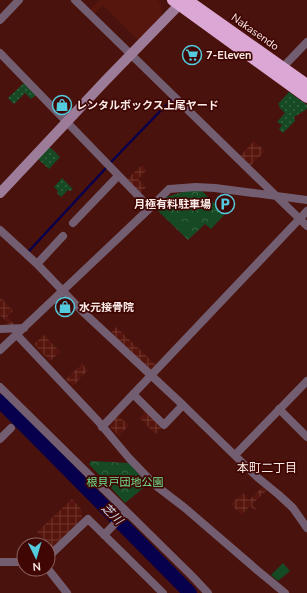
<svg xmlns="http://www.w3.org/2000/svg" width="307" height="593" viewBox="0 0 307 593" font-family="'Nunito Sans','Noto Sans JP',sans-serif">
<style>
.built{fill:#56160e}
.industrial{fill:url(#industrial-grid)}
.grass{fill:#154a25}
.forest{fill:url(#forest-crowns)}
.garden{fill:url(#garden-dots)}
.lines{fill:none;stroke-linecap:round;stroke-linejoin:round}
.stream{stroke:#07004d;stroke-width:2.5}
.river{stroke:#07004d;stroke-width:14}
.street{stroke:#735e71;stroke-width:8}
.secondary{stroke:#9d7c99;stroke-width:10}
.highway{stroke:#dba7d5;stroke-width:12}
.labels{text-anchor:middle;dominant-baseline:central;stroke-width:3.5;stroke-linejoin:round;paint-order:stroke}
.street-label{font-size:11px;fill:#faebe8;stroke:#3f0603}
.poi-label{font-size:11px;font-weight:bold;fill:#faebe8;stroke:#3f0603;text-anchor:start}
.park-label{font-size:11px;fill:#71e28e;stroke:#3f0603}
.neighbourhood-label{font-size:12px;fill:#faebe8;stroke:#3f0603}
.water-label{font-size:12px;font-style:italic;fill:#cdd5eb;stroke:#3f0603}
</style>
<defs>
<pattern id="industrial-grid" width="8" height="8" patternUnits="userSpaceOnUse"><rect width="8" height="8" fill="#56160e"/><path d="M0 4h8M4 0v8" fill="none" stroke="#6f3831"/></pattern>
<pattern id="forest-crowns" width="20" height="18" patternUnits="userSpaceOnUse"><rect width="20" height="18" fill="#154a25"/><path d="M2 6a3 3 0 1 1 6 0M12 15a3 3 0 1 1 6 0" fill="none" stroke="#386445"/></pattern>
<pattern id="garden-dots" width="8" height="8" patternUnits="userSpaceOnUse"><rect width="8" height="8" fill="#154a25"/><path d="M2 2h.1M6 6h.1" fill="none" stroke="#386445" stroke-width="1.8" stroke-linecap="round"/></pattern>
</defs>
<rect width="100%" height="100%" fill="#4a120c"/>
<path class="built" d="M100,0H157L161,4L162,16L138,40L103,5L93,15L89,10Z"/>
<path class="industrial" d="M254,141L265,151L250,166L240,156Z
M142,165L147,170L138,179L146,187L139,195L126,180Z
M1,298L13,311L7,317L14,324L11,326L0,315V299Z
M116,327L157,366L151,371L111,333Z
M44,335L60,352L50,361L34,344Z
M82,364L88,370L73,386L66,379Z
M146,411L162,427L155,434L140,418Z
M117,415L129,425L119,436L109,426V422Z
M264,486L267,490L252,504L257,510L256,511L250,506L241,515L231,504L243,493L249,500Z
M72,499L82,510V519L52,548L37,532Z"/>
<path class="grass" d="M283,563L290,571L278,581L271,575Z"/>
<path class="forest" d="M190,190H201L225,214L211,229L205,224L188,240L155,208L166,197Z
M91,461L129,463L148,484L125,503L89,464Z"/>
<path class="garden" d="M24,83L36,95L31,99L25,93L14,104L8,98Z
M289,92L307,105V109L294,117L295,121L283,133L279,129L282,125L277,122L285,113L279,107L280,106L278,104Z
M48,148H51L60,157L49,169L38,159Z
M62,178L73,189L70,191L68,190L61,197L57,193L58,191L54,187Z"/>
<g class="lines">
<path class="stream" d="M110,163L172,99
M29,251L106,168"/>
<path class="river" d="M0,401L190,593"/>
<path class="street" d="M75,0L307,226
M0,20L19,0
M0,53L150,208
M283,67L307,42
M73,223L118,176
M0,230L37,264L82,311L183,405L257,477L279,495L293,508L307,528
M37,264L63,236
M0,329L24,328
M17,335L98,421L129,458L155,485L185,508L257,570L285,593
M0,350L150,208L169,189L196,187L215,188L307,200
M0,387L191,575L208,593
M133,394L164,425L183,405
M279,409L307,437
M102,427L307,211
M0,439L11,428
M235,455L307,381
M104,535L126,512
M48,557L88,519L163,593
M0,562H24
M48,569L67,593"/>
<path class="secondary" d="M0,193L106,80L179,5"/>
<path class="highway" d="M173,0L307,97
M188,1L307,85"/>
</g>
<defs>
<g id="supermarket-ring" transform="scale(1)"><circle r="9.5" fill="#3f0603" stroke="#54cade" stroke-width="1.5"/><path d="M-6-5.5h2.5l.6 2H6L4.5 2H-2.5L-4.4-4H-6ZM-1.5 3.2a1.3 1.3 0 1 0 .1 0ZM3 3.2a1.3 1.3 0 1 0 .1 0Z" fill="#54cade"/></g>
<g id="shop-ring" transform="scale(1)"><circle r="9.5" fill="#3f0603" stroke="#54cade" stroke-width="1.5"/><path d="M-5-2.5h2.3a2.7 3.5 0 0 1 5.4 0H5L5.5 6h-11ZM-1.5-2.5h3a1.5 2.3 0 0 0-3 0Z" fill="#54cade"/></g>
<g id="parking-ring" transform="scale(1)"><circle r="9.5" fill="#3f0603" stroke="#54cade" stroke-width="1.5"/><path d="M-3.5-5.5H1a3.5 3.5 0 0 1 0 7H-1V5.5H-3.5ZM-1-3.4V-.6H.8a1.4 1.4 0 0 0 0-2.8Z" fill="#54cade"/></g>
</defs>
<g fill-rule="evenodd">
<use href="#supermarket-ring" x="192" y="55"/>
<use href="#shop-ring" x="62" y="105"/>
<use href="#parking-ring" x="225" y="204"/>
<use href="#shop-ring" x="65" y="307"/>
</g>
<g class="labels">
<g class="street-label">
<text transform="translate(255 32) rotate(35)">Nakasendo</text>
</g>
<g class="poi-label">
<text x="206" y="55">7-Eleven</text>
<text x="76" y="105">レンタルボックス上尾ヤード</text>
<text x="211" y="204" text-anchor="end">月極有料駐車場</text>
<text x="79" y="307">水元接骨院</text>
</g>
<g class="park-label">
<text x="125" y="482">根貝戸団地公園</text>
</g>
<g class="neighbourhood-label">
<text x="267" y="468">本町二丁目</text>
</g>
<g class="water-label">
<text transform="translate(112 514) rotate(45)">芝川</text>
</g>
</g>
<g transform="translate(36 557) rotate(175)"><circle r="19" fill="#3f0603" stroke="#8a625f"/>
<path d="M0-3L7 15L0 10L-7 15Z" fill="#54cade"/>
<text y="-6" font-size="11" font-weight="bold" text-anchor="middle" fill="#faebe8">N</text>
</g>
</svg>
